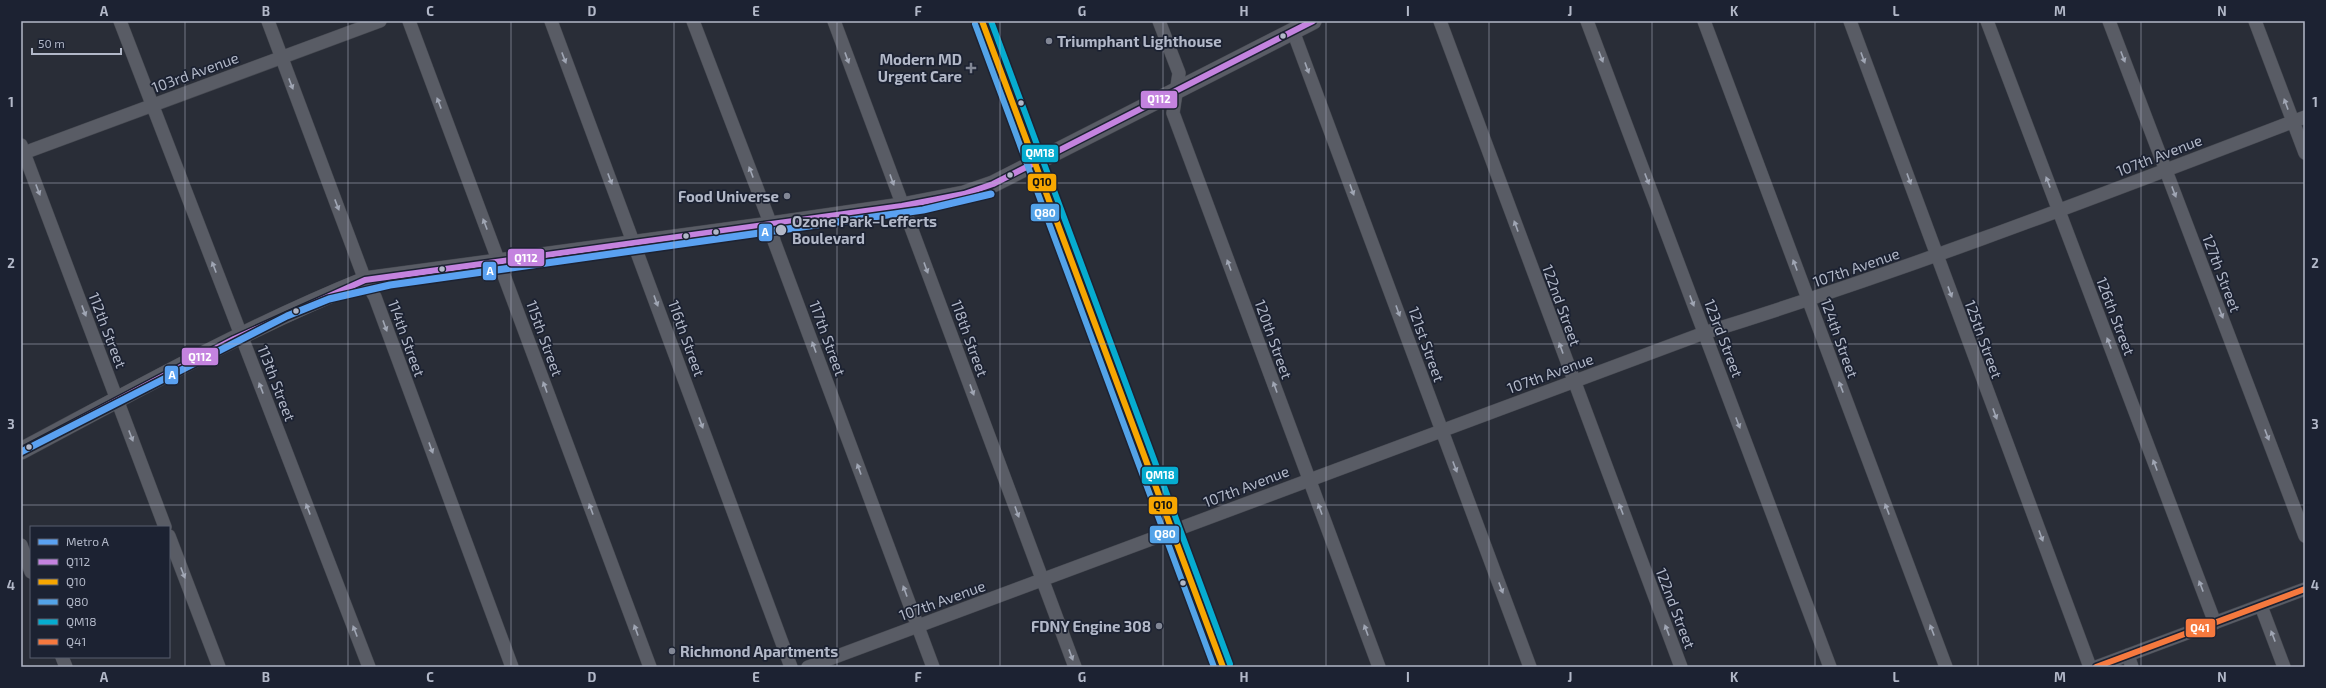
<svg xmlns="http://www.w3.org/2000/svg" width="2326" height="688" viewBox="0 0 2326 688" font-family="'Exo 2',sans-serif">
<style>
.lines{fill:none;stroke-linecap:round;stroke-linejoin:round}
.minor-casing{stroke:#454850;stroke-width:14}
.tertiary-casing{stroke:#454850;stroke-width:18}
.minor{stroke:#595c65;stroke-width:13}
.tertiary{stroke:#595c65;stroke-width:17}
.bus-1-casing{stroke:#1c2232;stroke-width:9}
.bus-2-casing{stroke:#1c2232;stroke-width:9}
.bus-3-casing{stroke:#1c2232;stroke-width:9}
.bus-4-casing{stroke:#1c2232;stroke-width:9}
.bus-5-casing{stroke:#1c2232;stroke-width:9}
.bus-1{stroke:#c483df;stroke-width:6}
.bus-2{stroke:#f7a600;stroke-width:6}
.bus-3{stroke:#53a3e8;stroke-width:6}
.bus-4{stroke:#06acd0;stroke-width:6}
.bus-5{stroke:#f6793e;stroke-width:6}
.metro-1-casing{stroke:#1c2232;stroke-width:10}
.metro-1{stroke:#5aa1f1;stroke-width:7}
.oneway{fill:#a0a6b4}
.grid{fill:none;stroke:#b2b8c8;stroke-width:1;stroke-opacity:0.55}
.bus-dot{fill:#b2b8c8;stroke:#1c2232;stroke-width:1.5}
.poi-dot{fill:#828795;stroke:#1c2232;stroke-width:1.5}
.labels{text-anchor:middle;dominant-baseline:central;stroke-width:3.5;stroke-linejoin:round;paint-order:stroke}
.poi-label{font-size:15px;font-weight:bold;fill:#b2b8c8;stroke:#1c2232;text-anchor:end}
.street-label{font-size:15px;fill:#b2b8c8;stroke:#1c2232}
.stop-label{font-size:15px;font-weight:bold;fill:#b2b8c8;stroke:#1c2232;text-anchor:start}
.line-badge{stroke:#1c2232;stroke-width:1.5}
.badge-label{font-size:11px;text-anchor:middle;font-weight:bold;fill:#fff}
.pale-badge-label{font-size:11px;text-anchor:middle;font-weight:bold;fill:#111}
.neatline{fill:none;stroke:#b2b8c8;stroke-width:1.5}
.grid-label{font-size:13px;text-anchor:middle;font-weight:bold;fill:#b2b8c8}
</style>
<rect width="100%" height="100%" fill="#292d37"/>
<g class="lines">
<g class="minor-casing">
<path id="minor" d="M120,21L369,667
M268,21L365,280L375,297L512,667
M409,21L650,667
M551,21L791,667
M693,21L771,225L774,241L933,667
M834,21L1075,667
M1159,21L1179,73L1173,113L1379,667
M1440,21L1681,667
M1587,21L1830,667
M1704,21L1946,667
M1850,21L2090,667
M1987,21L2215,623
M2109,21L2305,536
M2255,21L2305,153
M1293,31L1530,667
M21,145L165,527
M21,154L380,21
M169,536L219,667
M21,545L31,572
M2261,606L2284,667
M2128,655L2132,667
M62,657L66,667
M808,667L1704,333C1908,270 2106,193 2305,117
M2096,667L2305,589"/>
</g>
<g class="tertiary-casing">
<path id="tertiary" d="M982,21L1223,667
M21,451C134,391 246,328 365,280L771,225L902,206L964,194L993,184L1050,155L1313,21"/>
</g>
<use href="#minor" class="minor"/>
<use href="#tertiary" class="tertiary"/>
<g class="bus-1-casing">
<path id="bus-1" d="M21,451L234,339L365,280L902,206L964,194L993,184L1313,21"/>
</g>
<g class="bus-2-casing">
<path id="bus-2" d="M982,21L1223,667"/>
</g>
<g class="bus-3-casing">
<path id="bus-3" d="M975,24L1214,667"/>
</g>
<g class="bus-4-casing">
<path id="bus-4" d="M991,21L1230,664"/>
</g>
<g class="bus-5-casing">
<path id="bus-5" d="M2096,667L2305,589"/>
</g>
<use href="#bus-1" class="bus-1"/>
<use href="#bus-2" class="bus-2"/>
<use href="#bus-3" class="bus-3"/>
<use href="#bus-4" class="bus-4"/>
<use href="#bus-5" class="bus-5"/>
<g class="metro-1-casing">
<path id="metro-1" d="M21,452L287,316L329,299L390,285L923,210L991,194"/>
</g>
<use href="#metro-1" class="metro-1"/>
</g>
<defs><path id="oneway-solid" d="M-6-.8H1V-3.2L6.5 0L1 3.2V.8H-6Z"/></defs>
<g class="oneway">
<use href="#oneway-solid" transform="translate(1601 57) rotate(69)"/>
<use href="#oneway-solid" transform="translate(2123 57) rotate(69)"/>
<use href="#oneway-solid" transform="translate(564 58) rotate(69)"/>
<use href="#oneway-solid" transform="translate(847 58) rotate(70)"/>
<use href="#oneway-solid" transform="translate(1863 58) rotate(70)"/>
<use href="#oneway-solid" transform="translate(1307 68) rotate(70)"/>
<use href="#oneway-solid" transform="translate(291 84) rotate(69)"/>
<use href="#oneway-solid" transform="translate(439 103) rotate(-111)"/>
<use href="#oneway-solid" transform="translate(2286 104) rotate(-110)"/>
<use href="#oneway-solid" transform="translate(751 172) rotate(-111)"/>
<use href="#oneway-solid" transform="translate(610 179) rotate(69)"/>
<use href="#oneway-solid" transform="translate(1647 179) rotate(69)"/>
<use href="#oneway-solid" transform="translate(1909 179) rotate(70)"/>
<use href="#oneway-solid" transform="translate(892 180) rotate(70)"/>
<use href="#oneway-solid" transform="translate(2048 182) rotate(-111)"/>
<use href="#oneway-solid" transform="translate(38 190) rotate(69)"/>
<use href="#oneway-solid" transform="translate(1352 190) rotate(70)"/>
<use href="#oneway-solid" transform="translate(2174 192) rotate(69)"/>
<use href="#oneway-solid" transform="translate(337 205) rotate(69)"/>
<use href="#oneway-solid" transform="translate(485 224) rotate(-111)"/>
<use href="#oneway-solid" transform="translate(1516 226) rotate(-110)"/>
<use href="#oneway-solid" transform="translate(1229 265) rotate(-110)"/>
<use href="#oneway-solid" transform="translate(1795 265) rotate(-111)"/>
<use href="#oneway-solid" transform="translate(214 267) rotate(-111)"/>
<use href="#oneway-solid" transform="translate(926 268) rotate(70)"/>
<use href="#oneway-solid" transform="translate(1950 292) rotate(70)"/>
<use href="#oneway-solid" transform="translate(656 301) rotate(70)"/>
<use href="#oneway-solid" transform="translate(1692 301) rotate(69)"/>
<use href="#oneway-solid" transform="translate(84 311) rotate(69)"/>
<use href="#oneway-solid" transform="translate(1398 311) rotate(70)"/>
<use href="#oneway-solid" transform="translate(2221 313) rotate(69)"/>
<use href="#oneway-solid" transform="translate(385 326) rotate(70)"/>
<use href="#oneway-solid" transform="translate(2109 343) rotate(-111)"/>
<use href="#oneway-solid" transform="translate(814 347) rotate(-110)"/>
<use href="#oneway-solid" transform="translate(1561 348) rotate(-110)"/>
<use href="#oneway-solid" transform="translate(545 387) rotate(-110)"/>
<use href="#oneway-solid" transform="translate(1275 387) rotate(-110)"/>
<use href="#oneway-solid" transform="translate(1841 387) rotate(-111)"/>
<use href="#oneway-solid" transform="translate(261 388) rotate(-111)"/>
<use href="#oneway-solid" transform="translate(972 390) rotate(70)"/>
<use href="#oneway-solid" transform="translate(1995 414) rotate(70)"/>
<use href="#oneway-solid" transform="translate(701 423) rotate(70)"/>
<use href="#oneway-solid" transform="translate(1738 423) rotate(69)"/>
<use href="#oneway-solid" transform="translate(2267 435) rotate(69)"/>
<use href="#oneway-solid" transform="translate(131 436) rotate(69)"/>
<use href="#oneway-solid" transform="translate(431 448) rotate(70)"/>
<use href="#oneway-solid" transform="translate(2155 465) rotate(-111)"/>
<use href="#oneway-solid" transform="translate(1455 467) rotate(69)"/>
<use href="#oneway-solid" transform="translate(859 469) rotate(-110)"/>
<use href="#oneway-solid" transform="translate(308 509) rotate(-111)"/>
<use href="#oneway-solid" transform="translate(591 509) rotate(-110)"/>
<use href="#oneway-solid" transform="translate(1320 509) rotate(-110)"/>
<use href="#oneway-solid" transform="translate(1621 509) rotate(-111)"/>
<use href="#oneway-solid" transform="translate(1887 509) rotate(-111)"/>
<use href="#oneway-solid" transform="translate(1017 512) rotate(70)"/>
<use href="#oneway-solid" transform="translate(2041 536) rotate(70)"/>
<use href="#oneway-solid" transform="translate(183 573) rotate(69)"/>
<use href="#oneway-solid" transform="translate(2201 586) rotate(-111)"/>
<use href="#oneway-solid" transform="translate(1501 588) rotate(69)"/>
<use href="#oneway-solid" transform="translate(905 591) rotate(-110)"/>
<use href="#oneway-solid" transform="translate(636 630) rotate(-110)"/>
<use href="#oneway-solid" transform="translate(1366 630) rotate(-110)"/>
<use href="#oneway-solid" transform="translate(1667 630) rotate(-111)"/>
<use href="#oneway-solid" transform="translate(1932 630) rotate(-111)"/>
<use href="#oneway-solid" transform="translate(355 631) rotate(-111)"/>
<use href="#oneway-solid" transform="translate(2273 636) rotate(-111)"/>
<use href="#oneway-solid" transform="translate(1071 655) rotate(70)"/>
</g>
<path class="grid" d="M185,21V667M348,21V667M511,21V667M674,21V667M837,21V667M1000,21V667M1163,21V667M1326,21V667M1489,21V667M1652,21V667M1815,21V667M1978,21V667M2141,21V667M21,183H2305M21,344H2305M21,505H2305"/>
<g class="bus-dot">
<circle cx="1283" cy="36" r="3.5"/>
<circle cx="1021" cy="103" r="3.5"/>
<circle cx="1010" cy="175" r="3.5"/>
<circle cx="781" cy="230" r="6"/>
<circle cx="716" cy="232" r="3.5"/>
<circle cx="686" cy="236" r="3.5"/>
<circle cx="442" cy="269" r="3.5"/>
<circle cx="296" cy="311" r="3.5"/>
<circle cx="29" cy="447" r="3.5"/>
<circle cx="1183" cy="583" r="3.5"/>
</g>
<g class="poi-dot">
<circle cx="1049" cy="41" r="4"/>
<path d="M969 62h4v4h4v4h-4v4h-4v-4h-4v-4h4z"/>
<circle cx="787" cy="196" r="4"/>
<circle cx="1159" cy="626" r="4"/>
<circle cx="672" cy="651" r="4"/>
</g>
<g class="labels">
<g class="poi-label">
<text x="1057" y="41" text-anchor="start">Triumphant Lighthouse</text>
<text x="962" y="59">Modern MD<tspan x="962" dy="17">Urgent Care</tspan></text>
<text x="779" y="196">Food Universe</text>
<text x="1151" y="626">FDNY Engine 308</text>
<text x="680" y="651" text-anchor="start">Richmond Apartments</text>
</g>
<g class="street-label">
<text transform="translate(195 72) rotate(-20)">103rd Avenue</text>
<text transform="translate(2159 155) rotate(-21)">107th Avenue</text>
<text transform="translate(1856 267) rotate(-19)">107th Avenue</text>
<text transform="translate(2222 273) rotate(69)">127th Street</text>
<text transform="translate(1562 305) rotate(70)">122nd Street</text>
<text transform="translate(2116 316) rotate(69)">126th Street</text>
<text transform="translate(108 330) rotate(69)">112th Street</text>
<text transform="translate(407 338) rotate(70)">114th Street</text>
<text transform="translate(545 338) rotate(70)">115th Street</text>
<text transform="translate(687 338) rotate(70)">116th Street</text>
<text transform="translate(828 338) rotate(70)">117th Street</text>
<text transform="translate(970 338) rotate(70)">118th Street</text>
<text transform="translate(1724 338) rotate(69)">123rd Street</text>
<text transform="translate(1840 338) rotate(70)">124th Street</text>
<text transform="translate(1274 339) rotate(70)">120th Street</text>
<text transform="translate(1984 339) rotate(70)">125th Street</text>
<text transform="translate(1427 344) rotate(70)">121st Street</text>
<text transform="translate(1550 373) rotate(-20)">107th Avenue</text>
<text transform="translate(277 383) rotate(69)">113th Street</text>
<text transform="translate(1246 486) rotate(-21)">107th Avenue</text>
<text transform="translate(942 600) rotate(-20)">107th Avenue</text>
<text transform="translate(1676 608) rotate(69)">122nd Street</text>
</g>
<g class="stop-label">
<text x="792" y="221">Ozone Park–Lefferts<tspan x="792" dy="17">Boulevard</tspan></text>
</g>
</g>
<g class="line-badge">
<rect x="1140" y="90" width="38" height="19" rx="4" fill="#c483df"/>
<rect x="1021" y="144" width="38" height="19" rx="4" fill="#06acd0"/>
<rect x="1027" y="173" width="30" height="19" rx="4" fill="#f7a600"/>
<rect x="1030" y="203" width="30" height="19" rx="4" fill="#53a3e8"/>
<rect x="758" y="223" width="15" height="19" rx="4" fill="#5aa1f1"/>
<rect x="507" y="248" width="38" height="19" rx="4" fill="#c483df"/>
<rect x="482" y="261" width="15" height="20" rx="4" fill="#5aa1f1"/>
<rect x="181" y="347" width="38" height="19" rx="4" fill="#c483df"/>
<rect x="164" y="365" width="15" height="20" rx="4" fill="#5aa1f1"/>
<rect x="1141" y="466" width="38" height="19" rx="4" fill="#06acd0"/>
<rect x="1148" y="496" width="30" height="19" rx="4" fill="#f7a600"/>
<rect x="1149" y="525" width="31" height="19" rx="4" fill="#53a3e8"/>
<rect x="2185" y="618" width="31" height="20" rx="4" fill="#f6793e"/>
</g>
<g class="badge-label">
<text x="1159" y="103">Q112</text>
<text x="1040" y="157">QM18</text>
<text x="1045" y="217">Q80</text>
<text x="765" y="236">A</text>
<text x="526" y="262">Q112</text>
<text x="490" y="275">A</text>
<text x="200" y="361">Q112</text>
<text x="172" y="379">A</text>
<text x="1160" y="479">QM18</text>
<text x="1165" y="538">Q80</text>
<text x="2200" y="632">Q41</text>
</g>
<g class="pale-badge-label">
<text x="1042" y="186">Q10</text>
<text x="1163" y="509">Q10</text>
</g>
<rect width="2326" height="688" fill="none" stroke="#1c2232" stroke-width="44"/>
<rect x="30" y="526" width="140" height="132" fill="#1c2232" stroke="#585e6e"/>
<rect x="38" y="539" width="20" height="6" fill="#5aa1f1" stroke="#585e6e"/>
<text x="66" y="546" font-size="12" fill="#b2b8c8">Metro A</text>
<rect x="38" y="559" width="20" height="6" fill="#c483df" stroke="#585e6e"/>
<text x="66" y="566" font-size="12" fill="#b2b8c8">Q112</text>
<rect x="38" y="579" width="20" height="6" fill="#f7a600" stroke="#585e6e"/>
<text x="66" y="586" font-size="12" fill="#b2b8c8">Q10</text>
<rect x="38" y="599" width="20" height="6" fill="#53a3e8" stroke="#585e6e"/>
<text x="66" y="606" font-size="12" fill="#b2b8c8">Q80</text>
<rect x="38" y="619" width="20" height="6" fill="#06acd0" stroke="#585e6e"/>
<text x="66" y="626" font-size="12" fill="#b2b8c8">QM18</text>
<rect x="38" y="639" width="20" height="6" fill="#f6793e" stroke="#585e6e"/>
<text x="66" y="646" font-size="12" fill="#b2b8c8">Q41</text>
<path d="M32 48v6h89v-6" fill="none" stroke="#b2b8c8" stroke-width="2"/>
<text x="38" y="48" font-size="12" fill="#b2b8c8" stroke="#1c2232" stroke-width="3" paint-order="stroke">50 m</text>
<rect x="22" y="22" width="2282" height="644" class="neatline"/>
<g class="grid-label">
<text x="104" y="16">A</text>
<text x="266" y="16">B</text>
<text x="430" y="16">C</text>
<text x="592" y="16">D</text>
<text x="756" y="16">E</text>
<text x="918" y="16">F</text>
<text x="1082" y="16">G</text>
<text x="1244" y="16">H</text>
<text x="1408" y="16">I</text>
<text x="1570" y="16">J</text>
<text x="1734" y="16">K</text>
<text x="1896" y="16">L</text>
<text x="2060" y="16">M</text>
<text x="2222" y="16">N</text>
<text x="11" y="107">1</text>
<text x="2315" y="107">1</text>
<text x="11" y="268">2</text>
<text x="2315" y="268">2</text>
<text x="11" y="429">3</text>
<text x="2315" y="429">3</text>
<text x="11" y="590">4</text>
<text x="2315" y="590">4</text>
<text x="104" y="682">A</text>
<text x="266" y="682">B</text>
<text x="430" y="682">C</text>
<text x="592" y="682">D</text>
<text x="756" y="682">E</text>
<text x="918" y="682">F</text>
<text x="1082" y="682">G</text>
<text x="1244" y="682">H</text>
<text x="1408" y="682">I</text>
<text x="1570" y="682">J</text>
<text x="1734" y="682">K</text>
<text x="1896" y="682">L</text>
<text x="2060" y="682">M</text>
<text x="2222" y="682">N</text>
</g>
</svg>
